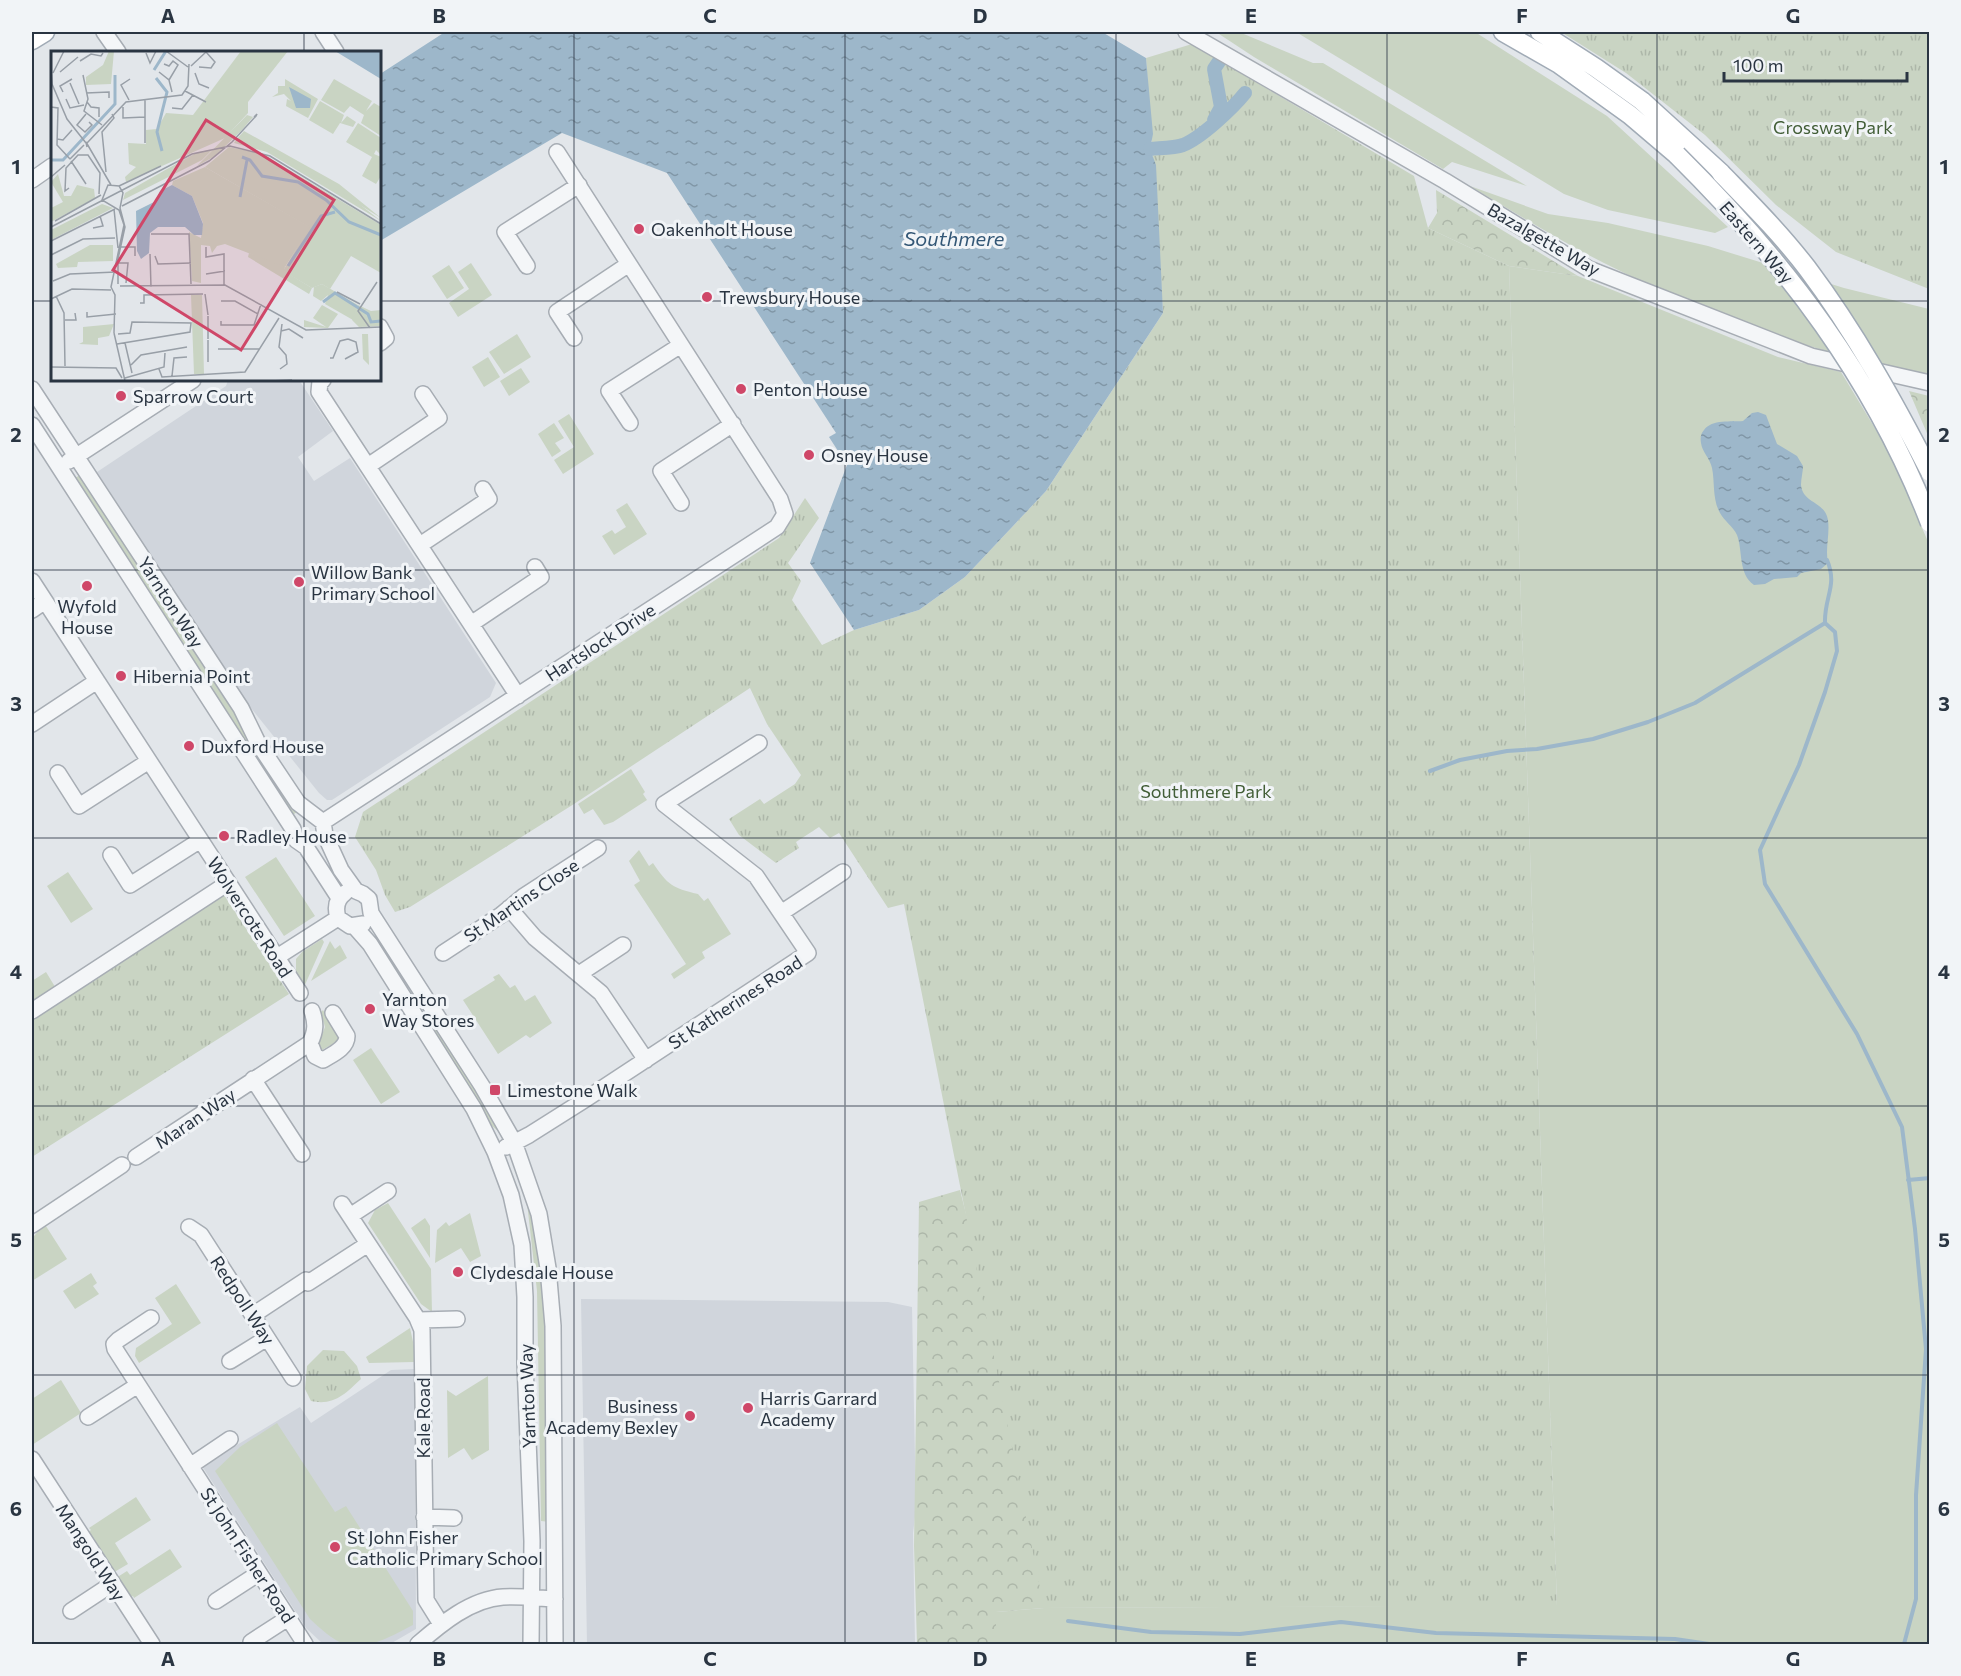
<svg xmlns="http://www.w3.org/2000/svg" width="1961" height="1676" viewBox="0 0 1961 1676" font-family="Commissioner,sans-serif">
<style>
.built{fill:#d0d5dc}
.grass{fill:#c9d4c3}
.forest{fill:url(#forest-crowns)}
.park{fill:url(#park-tufts)}
.water{fill:url(#water-ripples)}
.lines{fill:none;stroke-linecap:round;stroke-linejoin:round}
.stream{stroke:#9db7ca;stroke-width:4}
.canal{stroke:#9db7ca;stroke-width:14}
.minor-casing{stroke:#a7adb4;stroke-width:18}
.major-casing{stroke:#a1abb6;stroke-width:21}
.minor{stroke:#f4f6f8;stroke-width:15}
.major{stroke:#fff;stroke-width:18}
.major-bridge-casing{stroke:#a1abb6;stroke-width:21;stroke-linecap:butt}
.major-bridge{stroke:#fff;stroke-width:18}
.grid{fill:none;stroke:#2a3542;stroke-width:1.5;stroke-opacity:0.55}
.poi-dot{fill:#cf4768;stroke:#f1f4f7;stroke-width:2}
.labels{text-anchor:middle;dominant-baseline:central;stroke-width:6;stroke-linejoin:round;paint-order:stroke}
.park-label{font-size:18px;fill:#425e37;stroke:#f1f4f7}
.poi-label{font-size:18px;fill:#2a3542;stroke:#f1f4f7;text-anchor:start}
.street-label{font-size:18px;fill:#2a3542;stroke:#f1f4f7}
.water-label{font-size:20px;font-style:italic;fill:#335776;stroke:#f1f4f7}
.inset-river{fill:none;stroke:#9db7ca;stroke-width:3}
.inset-road{fill:none;stroke:#989fa7;stroke-width:1.5}
.view{fill:#cf4768;fill-opacity:0.15;stroke:#cf4768;stroke-width:3}
.inset-edge{fill:none;stroke:#2a3542;stroke-width:3}
.neatline{fill:none;stroke:#2a3542;stroke-width:2}
.grid-label{font-size:20px;text-anchor:middle;font-weight:bold;fill:#2a3542}
</style>
<defs>
<pattern id="forest-crowns" width="20" height="18" patternUnits="userSpaceOnUse" patternTransform="scale(1.5)"><rect width="20" height="18" fill="#c9d4c3"/><path d="M2 6a3 3 0 1 1 6 0M12 15a3 3 0 1 1 6 0" fill="none" stroke="#adb7a9"/></pattern>
<pattern id="park-tufts" width="24" height="20" patternUnits="userSpaceOnUse" patternTransform="scale(1.5)"><rect width="24" height="20" fill="#c9d4c3"/><path d="M3 7l-1-3M5 7V3M7 7l1-3M15 17l-1-3M17 17v-4M19 17l1-3" fill="none" stroke="#adb7a9"/></pattern>
<pattern id="water-ripples" width="26" height="14" patternUnits="userSpaceOnUse" patternTransform="scale(1.5)"><rect width="26" height="14" fill="#9db7ca"/><path d="M2 4q2-2 4 0t4 0M15 11q2-2 4 0t4 0" fill="none" stroke="#8096a6"/></pattern>
</defs>
<rect width="100%" height="100%" fill="#e2e6ea"/>
<path class="built" d="M228,380H299L333,431L298,457L314,481L350,458L496,683L490,697L332,800H327L319,793L243,698L97,472L226,386Z
M581,1299L888,1302L912,1307L916,1509L913,1533L915,1644H587Z
M415,1369L416,1629L390,1644H323L306,1628L202,1466L300,1407L311,1423L391,1370Z"/>
<path class="grass" d="M1216,32H1239L1313,63H1323L1527,186L1452,162L1443,169L1254,57Z
M1296,32H1475L1607,116L1728,227L1715,233L1608,210L1564,194Z
M1470,186L1548,214L1608,223L1708,246L1844,288L1929,309V377C1817,354 1707,314 1604,263C1558,240 1514,212 1470,186Z
M471,263L492,295L458,317L449,303L469,289L458,272Z
M449,265L464,288L447,299L432,276Z
M1509,266L1578,276L1778,357L1841,372L1890,453L1929,544V1644H996V1612L1044,1608L1557,1605Z
M517,334L531,357L504,374L489,352Z
M488,357L500,377L484,387L472,367Z
M521,368L530,382L509,396L500,381Z
M569,414L594,454L563,474L554,460L574,447L558,421Z
M554,423L564,438L555,443L561,451L552,457L538,434Z
M80,475L300,809L293,815L95,514L94,507L75,478Z
M627,503L647,534L614,555L602,536L612,530L615,534L626,527L616,510Z
M631,769L645,792L643,794L647,800L613,822L604,825L593,809L584,814L578,804Z
M639,850L649,866L653,863C668,885 672,888 698,894L704,901L708,898L731,934L702,952L705,958L674,979L671,974L686,964L634,885L640,881L629,861Z
M276,857L315,916L284,936L245,877Z
M68,872L93,909L71,923L47,886Z
M322,939L324,942L304,987L296,973V959L302,952Z
M330,941L335,949L340,945L347,958L311,981Z
M46,972L57,990L32,1007V981Z
M499,974L510,988L515,985L525,1001L535,995L552,1023L530,1038L526,1035L498,1054L463,1000L495,980L493,977Z
M323,1010L339,1038L338,1041L320,1051L317,1048L325,1027L321,1012Z
M434,1021L486,1101L502,1135L490,1124L427,1025Z
M371,1048L400,1092L381,1104L353,1060Z
M528,1193L546,1285L550,1522L541,1521L537,1291L526,1194Z
M388,1203L431,1269L432,1312L421,1304L368,1223L375,1210Z
M470,1213L481,1256L470,1262L461,1248L435,1263L437,1230L446,1222L449,1226Z
M425,1218L430,1226V1258L411,1228Z
M44,1223L67,1259L32,1281V1239Z
M91,1273L97,1283L93,1286L99,1294L75,1309L63,1291Z
M176,1284L201,1323L139,1363L135,1356L136,1348L172,1324L155,1298Z
M410,1328L415,1351L414,1362L369,1363L366,1357Z
M488,1376L489,1450L472,1460L464,1448L448,1458L447,1390L456,1396Z
M61,1380L81,1413L32,1445V1399Z
M277,1423L335,1512L346,1506L413,1611V1625C393,1635 368,1651 345,1644C332,1640 320,1628 310,1619L215,1471L240,1447Z
M136,1497L151,1520L115,1543L128,1564L111,1574L86,1534L91,1530L89,1528Z
M170,1549L182,1567L134,1598L133,1596L129,1598L116,1578L127,1571L130,1575Z"/>
<path class="forest" d="M1436,190L1578,276L1509,266L1428,228L1437,213Z
M1909,391L1929,396V438Z
M960,1190L996,1333L1087,1355L1044,1608L996,1612V1644H917L914,1546L919,1202Z"/>
<path class="park" d="M1561,32H1929V289L1836,252L1776,205L1705,135L1626,73Z
M1192,44L1414,176L1428,228L1509,266L1557,1606L1044,1608L904,904L888,908L839,833L830,838L819,827L796,842L799,848L776,863L739,835L729,819L760,799L764,804L795,784L801,775L767,724L750,688L574,804L410,907L395,912L385,895L376,870L355,837L363,812L779,538L805,498L819,518L788,563L801,581L792,600L822,645L854,630L919,610L965,577L1046,491L1163,313L1146,58Z
M222,892L289,994L32,1157V1018Z
M323,1350L344,1351L357,1366L361,1379C345,1394 334,1406 311,1401L305,1389L307,1366Z"/>
<path class="water" d="M445,32H1102L1146,58L1153,134L1150,149L1156,165L1163,313L1046,491L965,577L919,610L854,630L810,563L847,465L829,437L836,433L667,173L562,133L380,241V74Z
M1758,412L1766,415L1777,444L1797,456L1803,466C1803,472 1801,478 1801,485C1803,504 1825,501 1828,520C1830,535 1825,548 1828,563L1821,569L1801,573L1797,577L1774,579L1765,584L1754,585C1738,574 1743,551 1737,535C1733,526 1724,521 1720,513C1712,499 1715,482 1712,468C1710,458 1702,452 1701,443C1700,438 1701,433 1704,430C1712,419 1731,422 1743,421L1752,413Z"/>
<g class="lines">
<path class="stream" d="M1827,560C1838,586 1824,597 1825,623L1835,632L1837,651L1825,692L1799,765L1760,850L1765,884L1857,1034L1902,1127L1915,1229L1926,1349L1916,1495V1599L1904,1644
M1430,771L1460,760L1507,751L1537,749L1593,739L1648,722L1695,703L1825,623
M1908,1180L1930,1178
M1068,1621L1151,1632L1240,1634L1341,1622L1436,1633L1675,1639L1709,1644"/>
<path class="canal" d="M1214,120L1221,107L1214,69L1220,60
M1150,149C1160,148 1174,148 1183,145C1201,138 1233,108 1245,93"/>
<g class="minor-casing">
<path id="minor" d="M104,32L118,52
M323,32L336,52
M1186,32L1445,181L1589,269L1811,356L1930,383
M32,180L52,166
M527,266L505,232L579,185
M380,327L386,338L380,343
M574,338L557,312L629,264
M323,380L320,381L319,392L518,696
M32,389L241,708L258,743L298,803L323,822L325,835L341,870L356,891L363,894L369,899L371,913L482,1086L514,1142L539,1214L548,1268L553,1326L555,1644
M630,423L609,391L681,345
M32,425L293,829L296,840L306,847L339,898
M69,461L193,380
M368,466L439,418L423,394
M681,503L661,471L733,424
M420,545L489,499L483,489
M32,581L300,993
M32,610L45,601
M471,624L541,577L535,567
M32,724L97,681
M58,773L79,806L149,761
M323,822L777,527L785,514L780,499L557,152
M111,855L130,885L199,841
M345,893C336,899 335,908 338,918L350,926L363,924
M509,908L535,938L601,993L646,1060
M781,913L843,872
M355,927L370,944L474,1109L495,1152L511,1195L522,1245L525,1297V1363L532,1541L531,1644
M443,953L501,915L524,896L598,848
M277,957L338,918
M579,974L623,945
M32,1011L228,883
M310,1043L315,1056L323,1060C333,1054 347,1048 347,1036L333,1013
M253,1079L302,1154
M506,1147L529,1135L586,1099L808,953L756,876L664,804L759,743
M136,1157L310,1043C316,1031 316,1023 312,1011
M342,1204L417,1318L422,1330L426,1600L441,1624
M350,1216L388,1191
M32,1225L122,1165
M189,1227L201,1235L293,1378
M253,1315L306,1280L308,1283L368,1244
M151,1318L118,1340L114,1344L115,1349L305,1644
M419,1320L457,1319
M230,1361L267,1338
M88,1417L138,1385
M32,1459L152,1644
M190,1466L230,1439
M424,1517L454,1518
M216,1601L259,1573
M71,1611L112,1584
M251,1642L288,1618
M418,1644C441,1624 471,1599 503,1597C520,1596 538,1598 555,1599"/>
</g>
<g class="major-casing">
<path id="major" d="M1503,32L1559,64L1630,115L1677,155
M1540,32L1596,68L1642,101L1721,173
M32,40L45,32"/>
</g>
<use href="#minor" class="minor"/>
<use href="#major" class="major"/>
<g class="major-bridge-casing">
<path id="major-bridge" d="M1677,155C1786,263 1874,378 1930,523
M1721,173C1751,204 1781,234 1807,268C1855,332 1894,402 1930,472"/>
</g>
<use href="#major-bridge" class="major-bridge"/>
</g>
<path class="grid" d="M304,32V52M574,32V1644M845,32V1644M1116,32V1644M1387,32V1644M1657,32V1644M32,301H52M380,301H1930M304,380V1644M32,570H1930M32,838H1930M32,1106H1930M32,1375H1930"/>
<g class="poi-dot">
<circle cx="639" cy="229" r="6"/>
<circle cx="707" cy="297" r="6"/>
<circle cx="741" cy="389" r="6"/>
<circle cx="121" cy="396" r="6"/>
<circle cx="809" cy="455" r="6"/>
<circle cx="299" cy="582" r="6"/>
<circle cx="87" cy="586" r="6"/>
<circle cx="121" cy="676" r="6"/>
<circle cx="189" cy="746" r="6"/>
<circle cx="224" cy="836" r="6"/>
<circle cx="370" cy="1009" r="6"/>
<rect x="489" y="1084" width="12" height="12" rx="3"/>
<circle cx="458" cy="1272" r="6"/>
<circle cx="748" cy="1408" r="6"/>
<circle cx="690" cy="1416" r="6"/>
<circle cx="335" cy="1547" r="6"/>
</g>
<g class="labels">
<g class="park-label">
<text x="1833" y="127">Crossway Park</text>
<text x="1206" y="791">Southmere Park</text>
</g>
<g class="poi-label">
<text x="651" y="229">Oakenholt House</text>
<text x="719" y="297">Trewsbury House</text>
<text x="753" y="389">Penton House</text>
<text x="133" y="396">Sparrow Court</text>
<text x="821" y="455">Osney House</text>
<text x="311" y="572">Willow Bank<tspan x="311" dy="21">Primary School</tspan></text>
<text x="87" y="606" text-anchor="middle">Wyfold<tspan x="87" dy="21">House</tspan></text>
<text x="133" y="676">Hibernia Point</text>
<text x="201" y="746">Duxford House</text>
<text x="236" y="836">Radley House</text>
<text x="382" y="999">Yarnton<tspan x="382" dy="21">Way Stores</tspan></text>
<text x="507" y="1090">Limestone Walk</text>
<text x="470" y="1272">Clydesdale House</text>
<text x="760" y="1398">Harris Garrard<tspan x="760" dy="21">Academy</tspan></text>
<text x="678" y="1406" text-anchor="end">Business<tspan x="678" dy="21">Academy Bexley</tspan></text>
<text x="347" y="1537">St John Fisher<tspan x="347" dy="21">Catholic Primary School</tspan></text>
</g>
<g class="street-label">
<text transform="translate(1544 239) rotate(30)">Bazalgette Way</text>
<text transform="translate(1757 242) rotate(49)">Eastern Way</text>
<text transform="translate(171 602) rotate(57)">Yarnton Way</text>
<text transform="translate(600 642) rotate(-33)">Hartslock Drive</text>
<text transform="translate(521 900) rotate(-34)">St Martins Close</text>
<text transform="translate(250 917) rotate(57)">Wolvercote Road</text>
<text transform="translate(735 1002) rotate(-33)">St Katherines Road</text>
<text transform="translate(195 1118) rotate(-34)">Maran Way</text>
<text transform="translate(243 1300) rotate(57)">Redpoll Way</text>
<text transform="translate(527 1396) rotate(-92)">Yarnton Way</text>
<text transform="translate(423 1418) rotate(-90)">Kale Road</text>
<text transform="translate(91 1552) rotate(57)">Mangold Way</text>
<text transform="translate(248 1555) rotate(57)">St John Fisher Road</text>
</g>
<g class="water-label">
<text x="954" y="238">Southmere</text>
</g>
</g>
<g transform="translate(51 51)">
<rect width="330" height="330" fill="#e2e6ea"/>
<path d="M234,28L267,48L257,67L235,55L236,48L240,50L233,43L221,46L227,42V35H234ZM283,28L321,50L315,60L323,52L330,56V85L310,72L313,64L299,55L293,62L270,49ZM269,50L293,64L290,72L296,65L305,71L302,76L289,72L282,83L258,69ZM196,64L202,66L191,79L164,105L146,115ZM307,72L330,87V104L325,99L323,103L330,106V125L325,133L311,125L321,106L295,91ZM193,80L288,133L330,167L218,98L185,89ZM178,96L212,103L330,174V222L300,205L279,238L271,233L261,237L232,220L258,176L154,116ZM161,99L151,109L72,149L74,142L116,118L147,101ZM51,153L62,157L0,189V179ZM271,254L287,263L277,277L253,276V269L275,276L262,267ZM63,273L58,285L47,287V294L28,293L32,291V276Z" fill="#c9d4c3"/>
<path d="M185,89L213,94L302,148L330,170L216,101L183,92ZM217,200L234,216L233,220L261,237L258,243L197,206L198,202L211,206ZM271,233L307,254L302,269L274,253L277,244L270,250L262,245L263,236ZM311,283H317L318,314L312,308Z" fill="#c9d4c3"/>
<path d="M58,0H63L60,33L35,34V26L52,14ZM190,0H237L197,51V62L174,87L75,131L74,126L85,116L78,113L77,92L95,93V79L106,78L115,62L142,64ZM154,116L259,176L234,216L174,193L166,195L161,202L159,195L150,194V232L141,230L138,181L150,187L152,172L141,145L121,134L122,130ZM7,123L13,145H20L26,134L43,138L44,147L0,171V157L12,151L0,131ZM39,194H62V210L27,211L26,216L7,217L5,213ZM140,244H151L153,323H143ZM307,254L320,260L330,259V275L308,276L301,269Z" fill="#c9d4c3"/>
<path d="M284,0H330V28L325,25ZM238,36L260,48L259,57H245ZM121,134L141,145L152,173L151,184H143L134,176H107L99,182L98,202L90,208L86,200L85,160L105,150L109,140Z" fill="#9db7ca"/>
<path class="inset-river" d="M103,19L115,0M105,27L116,41L106,81L111,100M191,106L199,109L211,125L247,131L275,149L298,171L330,184M0,109H12L64,53V24M189,146L196,109M237,215L270,165L284,161M272,251L284,242L317,263L320,271L330,270"/>
<path class="inset-road" d="M115,0L137,16M95,2L99,12L105,0M29,10L40,3L50,5L52,2M113,13L118,15L122,10L127,14L118,29M140,15L155,1M148,16L160,17L164,11L155,1M0,20L1,33L16,68L35,92M9,21L27,6M108,21L118,29L121,41M2,22L13,0M144,22L148,33L158,37M32,24L37,48L33,60L51,74M19,32L28,53M134,40L155,51M12,41L9,35L21,28M35,42L58,41V47M15,48L19,57L33,54M78,49L70,34L79,28M36,51L40,56L48,57V66M0,56L7,57L6,94L19,108M72,56V67L94,66M121,57L131,58L142,44M35,63L26,74L34,81L41,74L38,71M6,88L12,89L21,79M36,92L75,51L131,44L137,35L138,13M94,92V48M36,96L35,91L60,134M19,108L33,94M20,110L35,133M55,121L51,81L63,67L61,63M0,126L14,114M68,135L110,115M18,137L14,140L15,117L27,104H37L49,122L48,143M71,155L158,110L181,91L205,65L206,63L203,66M63,158L67,197M4,170L50,144M0,176L141,103L179,95L219,105L330,173M42,177L52,175L49,165M100,183H138L140,233M0,190L64,158M70,196H84V205M155,196V206L173,203V235M99,203L100,236M0,204L32,188L64,187M104,205L107,213L140,212M68,212H77L75,232M155,223L174,220M2,230L19,223L65,221M69,235L174,234L255,279L330,276M286,241L309,253M154,243L157,264M5,245L13,262L14,315M0,248L21,238L60,239M170,250H184L207,263M89,252H93V244L152,243M36,261V266L65,263M157,265V288M14,269H25L24,262M170,270V274H203L210,253M319,277L307,260L326,231M230,280L238,278L252,287M63,282L64,244L60,236L73,174L68,159L51,149L57,134L68,135L72,142L69,157L74,176L67,208V233M63,282L74,330M157,289V311M74,292L81,322M66,293L139,281L140,272L81,271L79,282L67,283M167,298H208M279,307H282L289,290L297,288M294,308L307,301L305,291L297,288M80,314L90,304L136,296M0,316L65,317L71,327M108,318L111,326L194,321L228,267M229,318L236,313L235,304L228,296L231,273M121,325L123,307L136,306M74,327L113,316L114,302M219,330L241,329"/>
<path class="view" d="M155,69L283,149L190,299L62,219Z"/>
<rect width="330" height="330" class="inset-edge"/>
</g>
<rect width="1961" height="1676" fill="none" stroke="#f1f4f7" stroke-width="66"/>
<path d="M1724 72v9h183v-9" fill="none" stroke="#2a3542" stroke-width="3"/>
<text x="1733" y="72" font-size="18" fill="#2a3542" stroke="#f1f4f7" stroke-width="4.5" paint-order="stroke">100 m</text>
<rect x="33" y="33" width="1895" height="1610" class="neatline"/>
<g class="grid-label">
<text x="168" y="23">A</text>
<text x="439" y="23">B</text>
<text x="710" y="23">C</text>
<text x="980" y="23">D</text>
<text x="1251" y="23">E</text>
<text x="1522" y="23">F</text>
<text x="1793" y="23">G</text>
<text x="16" y="174">1</text>
<text x="1944" y="174">1</text>
<text x="16" y="442">2</text>
<text x="1944" y="442">2</text>
<text x="16" y="711">3</text>
<text x="1944" y="711">3</text>
<text x="16" y="979">4</text>
<text x="1944" y="979">4</text>
<text x="16" y="1247">5</text>
<text x="1944" y="1247">5</text>
<text x="16" y="1516">6</text>
<text x="1944" y="1516">6</text>
<text x="168" y="1666">A</text>
<text x="439" y="1666">B</text>
<text x="710" y="1666">C</text>
<text x="980" y="1666">D</text>
<text x="1251" y="1666">E</text>
<text x="1522" y="1666">F</text>
<text x="1793" y="1666">G</text>
</g>
</svg>
